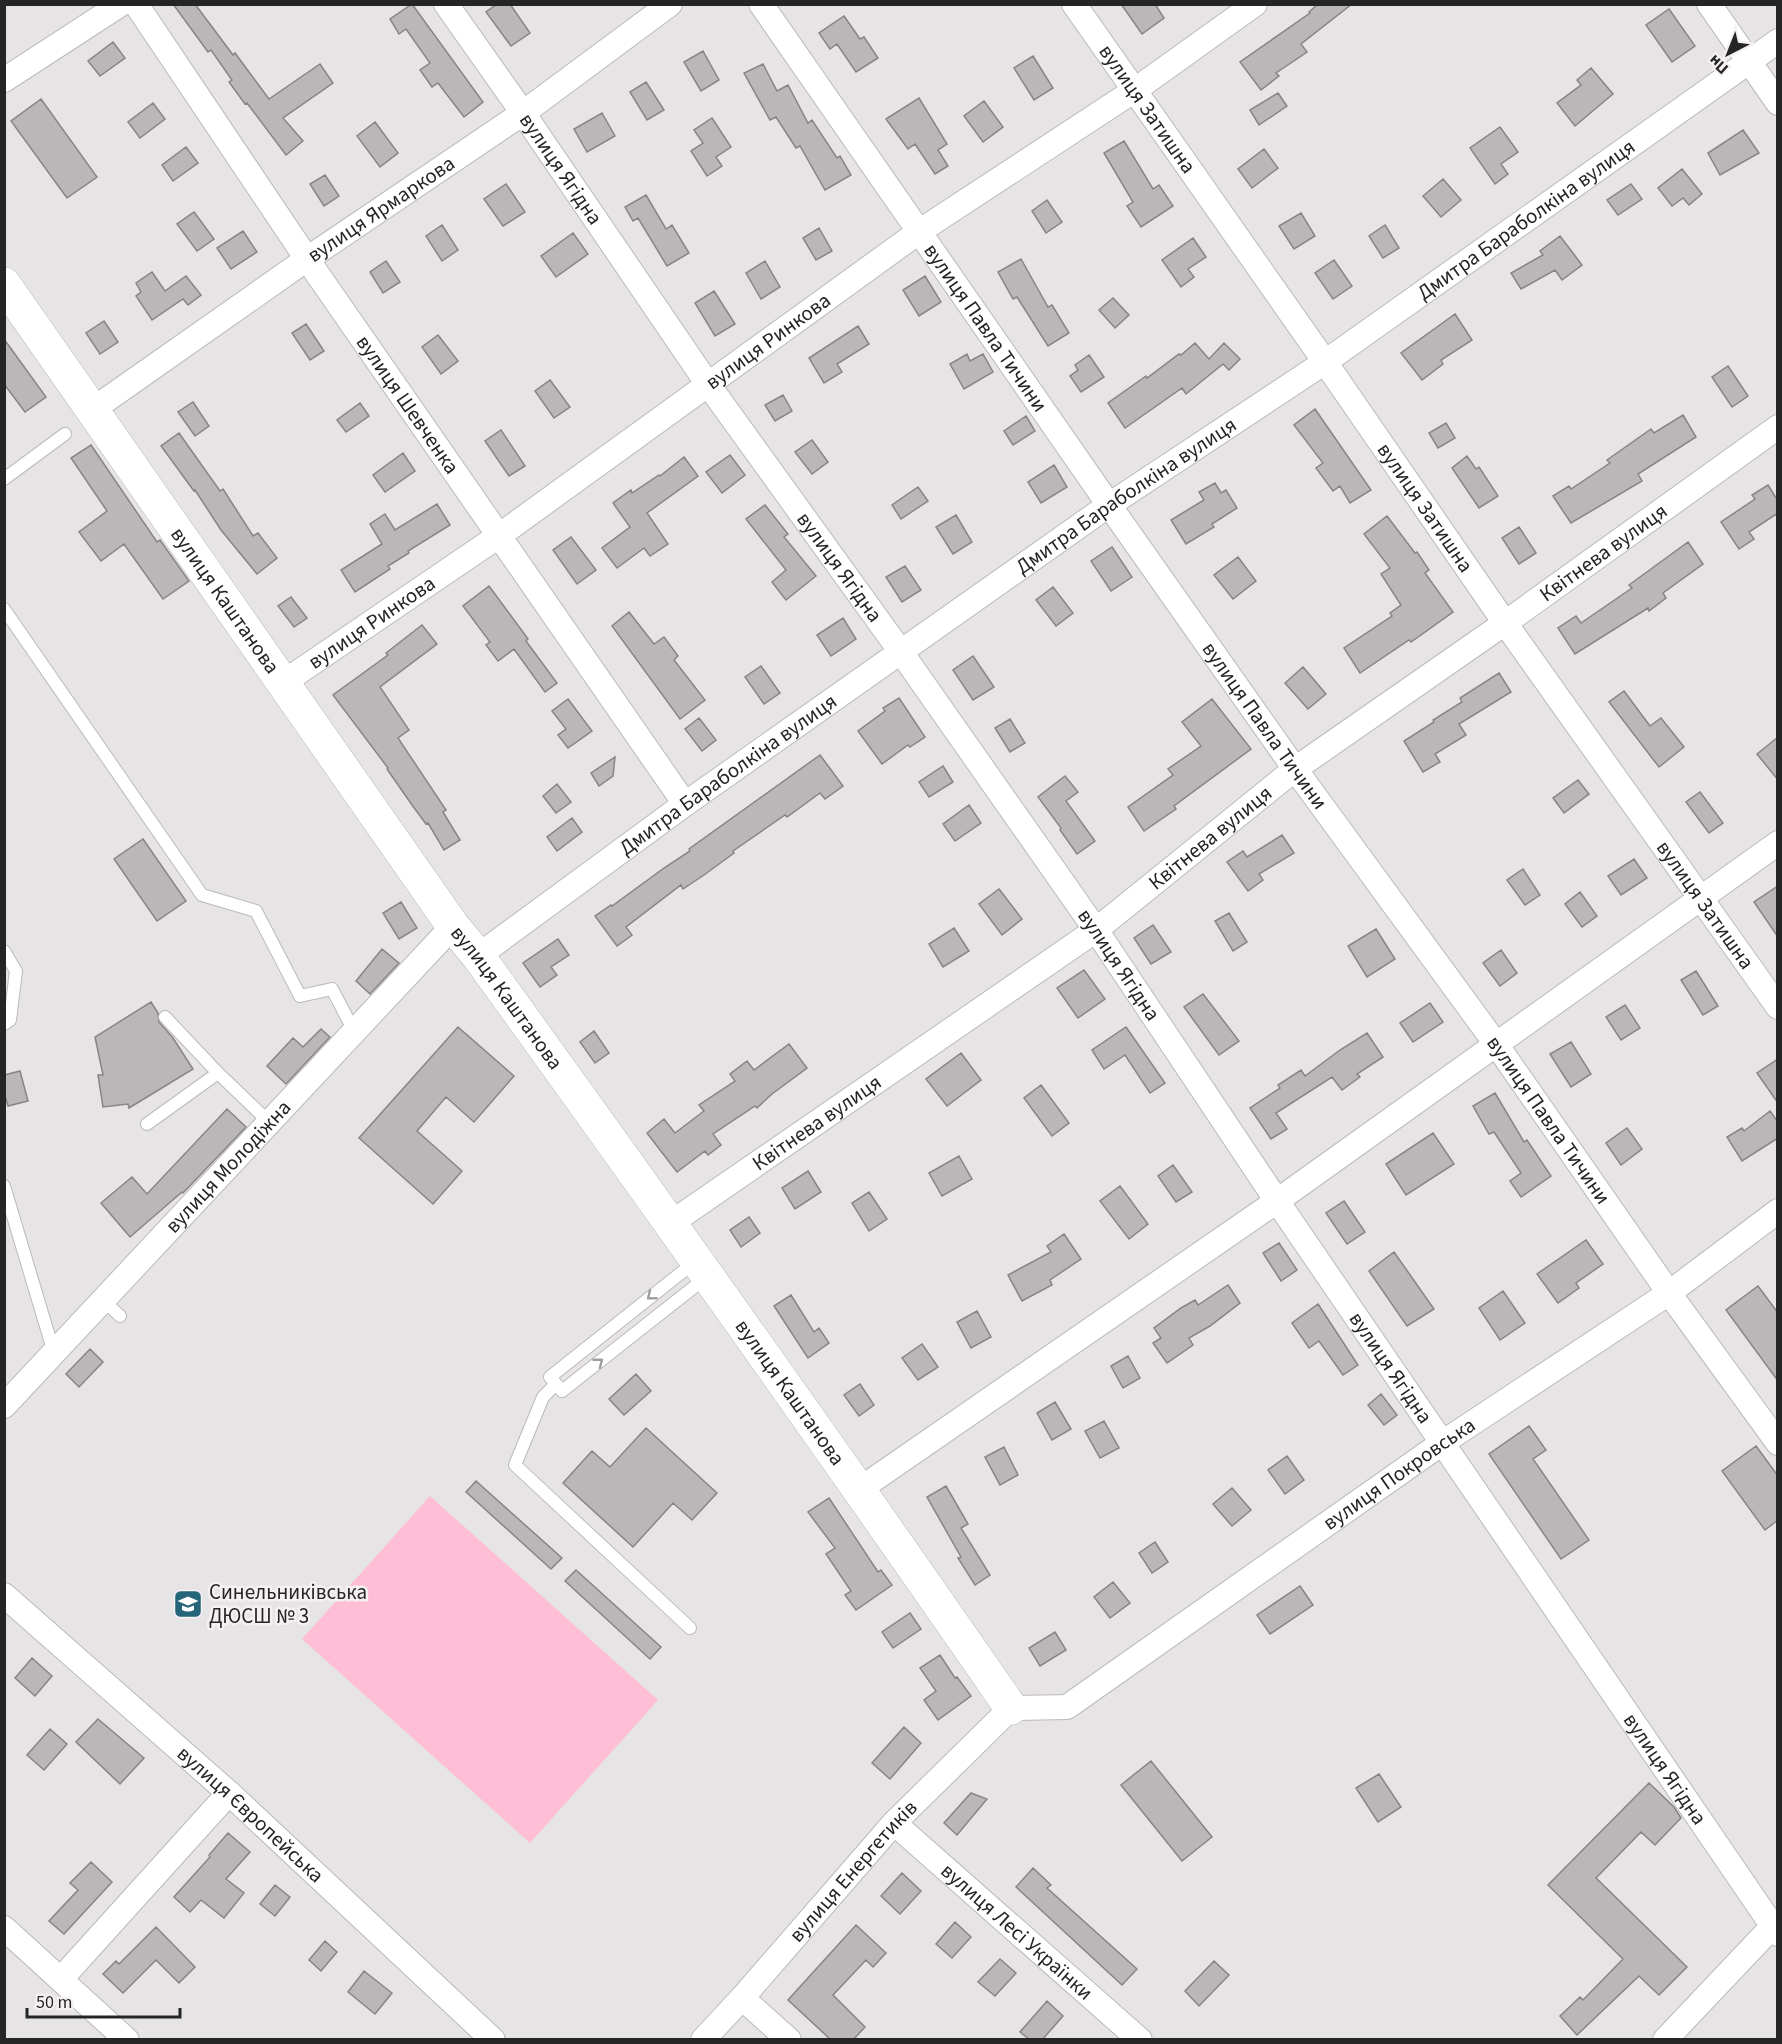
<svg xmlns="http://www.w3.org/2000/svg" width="1782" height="2044" viewBox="0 0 1782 2044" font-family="'Source Sans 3',sans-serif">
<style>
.green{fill:#febed5}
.building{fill:#bbb7b9;stroke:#878485;stroke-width:1.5}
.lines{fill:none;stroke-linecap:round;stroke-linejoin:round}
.lane-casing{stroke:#bdb9ba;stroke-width:14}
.street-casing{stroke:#bdb9ba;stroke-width:26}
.secondary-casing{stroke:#bdb9ba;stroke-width:34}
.lane{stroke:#fff;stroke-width:12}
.street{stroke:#fff;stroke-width:24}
.secondary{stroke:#fff;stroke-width:33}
.oneway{stroke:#9d9d9d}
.labels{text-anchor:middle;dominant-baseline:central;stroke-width:5;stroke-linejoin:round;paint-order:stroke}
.street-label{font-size:21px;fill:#262525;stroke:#f5f1f2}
.poi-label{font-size:21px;fill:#262525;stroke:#f5f1f2;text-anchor:start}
</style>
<rect width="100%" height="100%" fill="#e7e4e5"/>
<path class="green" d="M430,1496L658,1700L530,1843L302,1639Z"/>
<path class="building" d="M173,4H195L233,55L235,53L269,99L320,64L333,83L283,118L303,141L286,155L247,103L245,104L229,82L232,80L211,50L208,52Z
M412,4L483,102L464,117L438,83L432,87L420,70L430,63L406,29L399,34L390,19Z
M497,4H510L530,33L511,46L486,12Z
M1121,4H1155L1164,18L1142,34Z
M1318,4H1352L1301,44L1307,52L1276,73L1279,76L1261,90L1240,62L1310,13L1309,12Z
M1669,9L1695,46L1672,62L1646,25Z
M844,16L860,39L864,37L878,58L856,72L837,44L830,49L819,33Z
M113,42L125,58L100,76L88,61Z
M703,51L719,80L701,91L684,62Z
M1033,56L1053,88L1034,100L1014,68Z
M763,64L777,91L788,85L808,123L812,120L837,158L840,156L851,175L825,190L800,146L796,148L776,117L770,120L744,73Z
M1591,68L1613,94L1575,126L1557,103L1581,85L1577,80Z
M646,82L664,110L647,120L630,92Z
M1278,93L1287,106L1259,125L1250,110Z
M919,98L947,144L938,150L948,166L935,174L915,144L908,149L886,119Z
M41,99L97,177L67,198L11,121Z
M984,101L1003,127L983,142L964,116Z
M153,103L165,119L140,138L128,122Z
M602,113L615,136L587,152L574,129Z
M712,118L731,147L716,157L722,166L707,176L691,151L703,143L694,130Z
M375,122L398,153L380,167L357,136Z
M1500,127L1518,152L1501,164L1508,174L1495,184L1470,148Z
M1743,130L1759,153L1720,175L1708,153Z
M1124,141L1153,189L1159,185L1173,206L1141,227L1127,206L1133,202L1104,153Z
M186,147L198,163L173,181L162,165Z
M1264,149L1278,168L1252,188L1238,169Z
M1682,169L1702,194L1689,205L1683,198L1672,206L1658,188Z
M325,175L339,196L324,206L310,184Z
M1443,179L1461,200L1441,217L1423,196Z
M506,184L525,212L503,226L484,199Z
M1631,184L1642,199L1618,215L1607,200Z
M646,195L666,229L672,225L689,253L667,266L638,218L633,221L625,207Z
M1047,200L1062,222L1046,233L1032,211Z
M194,212L214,239L197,251L177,224Z
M1301,213L1315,236L1294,249L1279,226Z
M442,225L458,250L442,261L426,236Z
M1385,225L1399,248L1383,258L1369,236Z
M819,228L832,251L816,260L803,238Z
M243,231L257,252L231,269L217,248Z
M573,233L588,254L556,277L541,256Z
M1560,236L1582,265L1562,280L1555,270L1521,289L1511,273L1543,255L1540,251Z
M1193,238L1206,257L1188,269L1194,277L1181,287L1162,260Z
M1021,259L1048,307L1052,305L1069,333L1048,346L1017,297L1013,299L998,272Z
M1334,260L1352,286L1333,299L1315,273Z
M386,261L400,282L383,293L370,272Z
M765,261L780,287L761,299L746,273Z
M152,272L165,291L186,276L201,295L188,305L183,299L152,320L136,296L141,292L136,283Z
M925,276L941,302L919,316L903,290Z
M714,291L735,324L715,336L695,303Z
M1113,298L1129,315L1115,328L1099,310Z
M1455,314L1472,340L1441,360L1443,364L1422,380L1401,353Z
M104,321L118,342L100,354L86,333Z
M306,324L324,351L310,360L292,333Z
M858,326L869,344L837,364L842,372L824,383L809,358Z
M438,335L458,361L441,374L422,347Z
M4,339L46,397L25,412L4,384Z
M1195,343L1209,359L1224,343L1240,359L1229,370L1223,364L1186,394L1182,388L1125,428L1108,403L1146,376L1147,378L1179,354L1181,355Z
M967,354L970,361L983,354L993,372L964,389L950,364Z
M1089,355L1104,377L1081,392L1070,376L1078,370L1075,365Z
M1728,366L1748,396L1732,407L1712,377Z
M550,380L570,407L554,418L535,391Z
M783,395L792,411L775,421L765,405Z
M193,402L209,426L195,436L178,412Z
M360,403L369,416L346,432L337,420Z
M1315,409L1371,490L1350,503L1340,486L1333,491L1316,468L1323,463L1294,425Z
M1683,415L1696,437L1638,474L1642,481L1571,523L1553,496L1569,486L1571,489L1610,463L1607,460L1651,429L1654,433Z
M1026,416L1035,431L1013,445L1004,431Z
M1446,423L1455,438L1438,448L1429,433Z
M501,430L525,466L509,476L485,441Z
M179,433L220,491L223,489L253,536L258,533L277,558L257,574L221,530L195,490L194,491L161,446Z
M812,440L828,462L812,474L795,452Z
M91,445L157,542L160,540L189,581L163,599L124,544L101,561L79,532L107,511L71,458Z
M403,453L415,471L385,492L373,475Z
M730,455L745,475L722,493L706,472Z
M1467,456L1476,469L1479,467L1498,496L1479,508L1452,468Z
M684,457L698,476L647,513L668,544L650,556L644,548L617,568L602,548L630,527L613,503L631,490L632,493L659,475L660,476Z
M1054,465L1067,487L1041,503L1028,482Z
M1215,483L1221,493L1226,490L1237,508L1212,524L1214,527L1186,544L1171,520L1204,500L1199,492Z
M1768,485L1778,501V513L1749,532L1754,539L1739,549L1721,522L1755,499L1752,495Z
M918,487L928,501L901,519L892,505Z
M437,504L450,525L408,551L409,553L388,566L390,569L355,592L341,570L382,544L370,524L385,514L395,530Z
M765,505L788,534L784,537L816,576L786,600L772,582L786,570L746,519Z
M956,515L972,542L953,554L936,527Z
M1387,516L1415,553L1417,552L1429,570L1425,573L1453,612L1411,642L1409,640L1360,673L1344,648L1392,616L1390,613L1401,605L1381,574L1390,568L1364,534Z
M1519,527L1536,553L1519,564L1502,538Z
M571,537L596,570L577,584L553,550Z
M1688,542L1703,564L1663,593L1666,598L1649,611L1648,608L1575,654L1558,628L1576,616L1581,623L1632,588L1629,585Z
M1112,547L1132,577L1111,591L1091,561Z
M1238,557L1256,581L1233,599L1214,575Z
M905,566L921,590L902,602L886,577Z
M489,586L528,639L526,641L557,683L545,692L514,649L498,661L486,645L490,642L463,606Z
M1053,587L1073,613L1056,626L1036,600Z
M291,597L307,618L294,627L278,606Z
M629,612L654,644L664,637L678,656L674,660L705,700L680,719L612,626Z
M843,618L856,639L831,656L817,635Z
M422,625L437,644L380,687L409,730L398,738L446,810L443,812L460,840L444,850L428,823L426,824L412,805L387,769L388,768L333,695L388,655L386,653Z
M973,656L994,687L973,700L953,670Z
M761,666L780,693L764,704L745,677Z
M1303,667L1326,694L1308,709L1285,683Z
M1499,673L1511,692L1459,724L1466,735L1435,754L1440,762L1423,772L1404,741L1434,722L1433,720L1462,702L1460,698Z
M1624,691L1650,726L1661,718L1684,747L1659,767L1609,702Z
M899,698L925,737L910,747L908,745L882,764L858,731L885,711L883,708Z
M568,699L592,731L568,748L558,735L566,729L552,711Z
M1212,699L1251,749L1174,806L1176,809L1144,831L1128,807L1173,775L1168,769L1201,746L1182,722Z
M699,718L716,740L702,751L685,729Z
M1010,719L1025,743L1010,752L995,728Z
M1778,737V780L1757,754Z
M820,755L843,786L825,799L820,793L787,817L785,815L733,851L734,853L704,875L683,889L681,885L626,927L632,935L617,946L595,916L611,905L612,906L664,868L690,851L689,849Z
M615,757L613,776L599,786L591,773Z
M943,766L953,782L929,797L919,782Z
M1065,776L1078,792L1066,801L1095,841L1077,854L1060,830L1061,828L1038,797Z
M1578,780L1589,794L1564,813L1553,798Z
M557,784L571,802L556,813L543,796Z
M1700,792L1723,823L1709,833L1686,802Z
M969,805L981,823L955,841L943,824Z
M572,818L582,832L557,851L547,837Z
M1282,835L1294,853L1259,874L1263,880L1248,891L1227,862L1243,851L1247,857Z
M143,839L186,901L157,921L114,859Z
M1634,859L1647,878L1621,895L1608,876Z
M1523,869L1540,895L1525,905L1507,880Z
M1778,886V937L1754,902Z
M999,889L1022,919L1002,935L979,904Z
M1580,892L1597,916L1582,927L1565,904Z
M401,902L417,928L399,939L383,913Z
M1229,913L1247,942L1233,951L1215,921Z
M1153,925L1171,952L1151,964L1134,938Z
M954,928L969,951L943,967L929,944Z
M1376,929L1395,959L1367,977L1348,946Z
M558,939L569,955L551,967L557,975L540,987L523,963Z
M382,949L399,963L370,994L356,981Z
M1501,950L1517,973L1500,986L1483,963Z
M1084,970L1105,999L1078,1018L1057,988Z
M1696,971L1718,1006L1703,1015L1681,980Z
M1203,994L1239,1041L1219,1055L1184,1007Z
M151,1002L158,1013L159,1022L173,1038L193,1069L129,1108L128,1104L103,1107L98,1075H103L95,1037Z
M1430,1003L1443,1022L1413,1042L1400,1023Z
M1625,1005L1640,1028L1621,1040L1606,1017Z
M458,1027L514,1076L474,1122L446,1097L417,1131L462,1171L433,1204L359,1138Z
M1126,1027L1165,1083L1150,1093L1125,1055L1104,1069L1092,1050Z
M321,1029L330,1037L286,1084L267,1066L293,1038L303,1047Z
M594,1031L609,1053L595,1063L580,1042Z
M1367,1033L1383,1057L1357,1074L1360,1077L1342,1090L1332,1077L1276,1113L1287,1129L1271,1139L1250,1108L1280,1088L1278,1085L1301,1070L1305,1076L1340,1050Z
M1571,1042L1591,1074L1571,1087L1550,1054Z
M789,1044L807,1068L772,1094L757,1108L755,1106L713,1134L721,1145L708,1155L705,1151L677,1172L647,1133L664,1119L675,1133L704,1111L699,1105L735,1081L730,1074L747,1061L754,1070Z
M961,1053L981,1080L947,1106L926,1079Z
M1778,1059V1103L1757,1073Z
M20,1071L28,1101L8,1106L4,1092V1075Z
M1041,1085L1069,1123L1052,1136L1024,1098Z
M1495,1093L1524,1142L1527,1140L1551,1176L1521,1197L1510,1181L1521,1173L1494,1132L1489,1134L1473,1106Z
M227,1109L246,1127L183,1193L182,1192L130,1237L101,1203L132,1177L147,1194Z
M1770,1111L1778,1122V1138L1742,1161L1727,1137L1742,1128L1744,1131Z
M1627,1128L1642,1149L1621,1165L1606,1143Z
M1433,1133L1454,1164L1406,1195L1386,1164Z
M959,1156L972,1179L942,1196L929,1173Z
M1173,1165L1192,1192L1176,1202L1158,1176Z
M808,1171L821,1192L795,1209L782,1188Z
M1120,1186L1148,1224L1129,1239L1100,1201Z
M869,1192L887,1219L869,1231L852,1203Z
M1344,1201L1365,1232L1347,1244L1326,1213Z
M749,1217L760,1233L741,1247L730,1230Z
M1064,1234L1081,1259L1050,1280L1052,1285L1022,1301L1008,1275L1051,1252L1047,1246Z
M1586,1240L1603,1264L1576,1283L1579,1288L1558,1303L1537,1274Z
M1279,1243L1297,1270L1281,1281L1263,1253Z
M1394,1252L1434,1309L1407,1326L1369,1271Z
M1228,1285L1240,1303L1210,1326L1189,1338L1193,1345L1167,1363L1153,1343L1161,1338L1154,1328L1181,1308L1195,1300L1198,1305Z
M1758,1286L1778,1313V1381L1726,1310Z
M1503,1291L1525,1323L1500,1340L1479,1308Z
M791,1295L814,1332L819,1328L829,1343L808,1358L774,1306Z
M1318,1304L1358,1365L1343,1375L1319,1341L1309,1348L1292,1323Z
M977,1311L991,1337L971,1348L957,1322Z
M922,1344L938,1367L918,1380L902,1358Z
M90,1349L103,1362L79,1387L66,1374Z
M1128,1356L1140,1378L1123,1388L1111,1366Z
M636,1374L651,1391L624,1415L609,1399Z
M860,1384L874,1405L859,1416L844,1395Z
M1381,1394L1397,1415L1384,1425L1368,1405Z
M1055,1402L1071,1429L1052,1440L1037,1413Z
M1104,1421L1119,1448L1100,1458L1085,1431Z
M1529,1426L1546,1450L1533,1459L1589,1540L1561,1559L1489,1454Z
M646,1428L717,1493L692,1520L673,1503L633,1547L563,1483L592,1451L610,1467Z
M1756,1446L1778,1476V1520L1765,1530L1722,1471Z
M1004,1447L1018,1475L1000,1485L985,1457Z
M1287,1456L1304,1480L1285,1494L1268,1470Z
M476,1481L562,1558L551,1569L466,1492Z
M946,1486L968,1524L961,1528L990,1575L975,1585L958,1558L961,1557L927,1497Z
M1232,1488L1251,1510L1232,1526L1213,1504Z
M829,1498L878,1572L881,1570L892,1585L856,1610L845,1595L851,1591L826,1554L835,1548L808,1512Z
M1155,1542L1168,1562L1152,1573L1139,1553Z
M576,1570L661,1647L650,1659L565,1581Z
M1113,1582L1130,1603L1110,1618L1094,1597Z
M1300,1586L1313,1605L1270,1634L1257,1615Z
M910,1613L921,1629L893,1648L882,1632Z
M1055,1632L1066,1650L1040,1666L1029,1648Z
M940,1655L955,1678L957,1677L971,1696L938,1720L924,1700L936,1691L920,1668Z
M32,1658L52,1676L35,1696L15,1678Z
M98,1719L144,1758L120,1784L76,1742Z
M904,1727L921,1743L890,1779L872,1763Z
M50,1729L67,1744L44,1770L27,1755Z
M1151,1761L1212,1837L1182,1861L1121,1785Z
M1379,1774L1401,1807L1378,1822L1356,1788Z
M1649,1783L1674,1807L1681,1818L1655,1845L1641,1832L1596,1878L1687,1967L1659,1995L1639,1976L1577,2035L1560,2016L1580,1997L1583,2000L1623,1959L1548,1885Z
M971,1793L987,1799L957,1835L944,1823Z
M228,1833L250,1852L226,1879L244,1893L224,1918L201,1900L190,1912L174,1897L210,1857L209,1855Z
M91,1862L112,1882L64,1934L49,1921L78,1890L70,1883Z
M1033,1868L1051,1885L1047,1888L1137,1969L1122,1985L1016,1887Z
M902,1873L921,1891L900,1914L881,1896Z
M275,1885L290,1897L275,1916L260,1904Z
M955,1922L971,1937L952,1958L936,1944Z
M856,1925L886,1953L873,1967L866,1960L833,1995L865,2027L853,2040H831L788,2000Z
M156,1927L195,1967L179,1983L156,1960L123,1993L103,1974L116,1961L119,1964Z
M325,1941L337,1952L321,1971L309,1960Z
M1000,1959L1016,1973L995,1996L978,1982Z
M1214,1961L1229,1975L1199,2006L1185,1991Z
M364,1971L392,1993L375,2014L348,1992Z
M1047,2001L1063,2016L1042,2040H1030L1020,2032Z"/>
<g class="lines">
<g class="lane-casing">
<path id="lane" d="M4,479L65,434
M4,609L202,895L256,911L300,996L332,989L354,1031
M4,951L16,971L10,1020L4,1024
M165,1017L218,1073L269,1122
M147,1124L218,1073
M4,1186L54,1353
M696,1261L550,1377L562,1391L708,1276
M103,1300L120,1316
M556,1384L543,1397L515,1465L690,1628"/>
</g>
<g class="street-casing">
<g id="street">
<path id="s1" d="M136,4L307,259L685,804"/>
<path id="s2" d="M446,4L523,113L707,383L901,652L1096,930L1277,1201L1778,1934"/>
<path id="s3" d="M761,4L1109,505L1295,769L1496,1044L1669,1293L1778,1443"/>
<path id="s4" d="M1074,4L1325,362L1505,623L1778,1007"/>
<path d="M1709,4L1778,103"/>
<path d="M4,80L121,4"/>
<path id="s5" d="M92,410L307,259L523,113L670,4"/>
<path id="s6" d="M284,682L500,535L920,231L1135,90L1255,4"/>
<path id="s7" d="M478,956L685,804L1109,505L1325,362L1778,41"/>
<path id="s8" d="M671,1223L1096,930L1295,769L1505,623L1778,427"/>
<path id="s9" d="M4,1406L453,926"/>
<path d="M860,1489L1277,1201L1778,843"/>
<path id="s10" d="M4,1595L229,1793L493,2040"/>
<path id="s11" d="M894,1823L1140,2040"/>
<path d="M4,1928L127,2040"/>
<path d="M61,1979L229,1793"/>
<path d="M742,1998L789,2040"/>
<path id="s12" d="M703,2040L742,1998L894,1823L1011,1708L1067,1707L1442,1443L1669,1293L1778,1211"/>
<path d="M1665,2040L1772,1927"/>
</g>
</g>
<g class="secondary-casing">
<g id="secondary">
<path id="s13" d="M4,284L453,926L478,956C658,1205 836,1455 1011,1708"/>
</g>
</g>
<use href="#lane" class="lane"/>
<use href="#street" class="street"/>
<use href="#secondary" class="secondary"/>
</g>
<defs><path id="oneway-chevron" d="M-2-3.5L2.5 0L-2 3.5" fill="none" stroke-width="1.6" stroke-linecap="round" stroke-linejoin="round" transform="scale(1.5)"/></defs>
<g class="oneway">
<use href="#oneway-chevron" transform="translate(651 1296) rotate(141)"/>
<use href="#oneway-chevron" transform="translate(599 1362) rotate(-38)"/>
</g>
<defs>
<g id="school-square" transform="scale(1.5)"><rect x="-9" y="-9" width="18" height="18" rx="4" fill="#246579" stroke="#f5f1f2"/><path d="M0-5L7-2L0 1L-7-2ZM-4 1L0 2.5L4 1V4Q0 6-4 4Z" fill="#fff"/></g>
</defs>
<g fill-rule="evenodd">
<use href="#school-square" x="188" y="1604"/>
</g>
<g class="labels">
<g class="street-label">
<text stroke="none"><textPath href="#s4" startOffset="128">вулиця Затишна</textPath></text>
<text stroke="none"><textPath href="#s2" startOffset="201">вулиця Ягідна</textPath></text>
<text stroke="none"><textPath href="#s5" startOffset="352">вулиця Ярмаркова</textPath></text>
<text stroke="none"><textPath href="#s7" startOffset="1281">Дмитра Бараболкіна вулиця</textPath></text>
<text stroke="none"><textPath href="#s3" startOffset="394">вулиця Павла Тичини</textPath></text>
<text stroke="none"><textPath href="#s6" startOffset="592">вулиця Ринкова</textPath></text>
<text stroke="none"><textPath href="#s1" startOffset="484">вулиця Шевченка</textPath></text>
<text stroke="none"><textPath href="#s7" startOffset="795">Дмитра Бараболкіна вулиця</textPath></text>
<text stroke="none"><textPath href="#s4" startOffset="614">вулиця Затишна</textPath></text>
<text stroke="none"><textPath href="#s8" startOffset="1149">Квітнева вулиця</textPath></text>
<text stroke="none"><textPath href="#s2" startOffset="687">вулиця Ягідна</textPath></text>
<text stroke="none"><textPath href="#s13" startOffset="386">вулиця Каштанова</textPath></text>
<text stroke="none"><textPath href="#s6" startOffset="106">вулиця Ринкова</textPath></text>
<text stroke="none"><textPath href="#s3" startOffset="880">вулиця Павла Тичини</textPath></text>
<text stroke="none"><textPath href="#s7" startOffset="309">Дмитра Бараболкіна вулиця</textPath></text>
<text stroke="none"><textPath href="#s8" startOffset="663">Квітнева вулиця</textPath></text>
<text stroke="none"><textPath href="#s4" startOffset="1100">вулиця Затишна</textPath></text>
<text stroke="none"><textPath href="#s2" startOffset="1173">вулиця Ягідна</textPath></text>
<text stroke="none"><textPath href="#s13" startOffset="873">вулиця Каштанова</textPath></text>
<text stroke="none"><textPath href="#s3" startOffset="1366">вулиця Павла Тичини</textPath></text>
<text stroke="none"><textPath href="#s8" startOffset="177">Квітнева вулиця</textPath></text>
<text stroke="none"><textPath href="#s9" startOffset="328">вулиця Молодіжна</textPath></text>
<text stroke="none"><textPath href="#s2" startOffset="1659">вулиця Ягідна</textPath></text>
<text stroke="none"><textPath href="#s13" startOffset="1359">вулиця Каштанова</textPath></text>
<text stroke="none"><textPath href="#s12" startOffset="915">вулиця Покровська</textPath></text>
<text stroke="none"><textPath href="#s2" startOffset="2145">вулиця Ягідна</textPath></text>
<text stroke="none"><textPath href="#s10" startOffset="330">вулиця Європейська</textPath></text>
<text stroke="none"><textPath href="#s12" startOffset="226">вулиця Енергетиків</textPath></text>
<text stroke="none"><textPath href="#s11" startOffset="164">вулиця Лесі Українки</textPath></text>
</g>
<g class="poi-label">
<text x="209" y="1592">Синельниківська<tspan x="209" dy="24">ДЮСШ № 3</tspan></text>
</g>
</g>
<rect width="1782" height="2044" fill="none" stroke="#262525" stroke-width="12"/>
<g transform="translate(1728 54) rotate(222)" stroke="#f5f1f2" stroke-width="4.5" paint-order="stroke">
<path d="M0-4.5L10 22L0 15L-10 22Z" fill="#262525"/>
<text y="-9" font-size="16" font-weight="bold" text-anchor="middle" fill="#262525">Пн</text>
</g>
<path d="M27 2008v9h153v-9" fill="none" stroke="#262525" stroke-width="3"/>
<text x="36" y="2008" font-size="18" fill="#262525" stroke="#f5f1f2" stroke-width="4.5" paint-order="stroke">50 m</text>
</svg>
